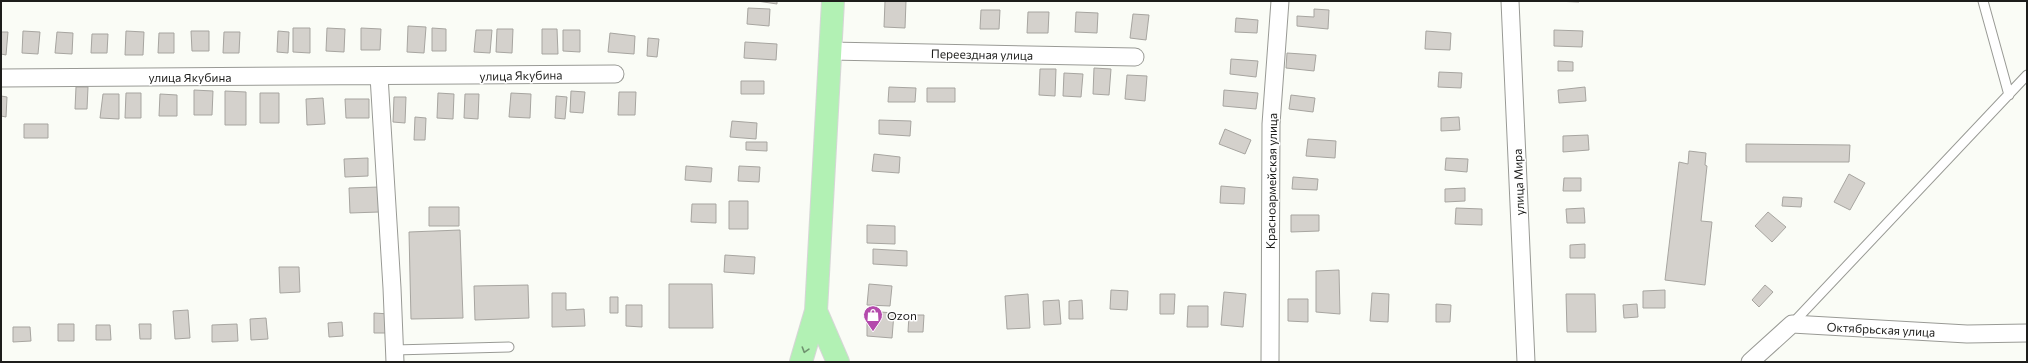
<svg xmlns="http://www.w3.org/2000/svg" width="2028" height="363" viewBox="0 0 2028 363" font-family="Commissioner,sans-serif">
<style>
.building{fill:#d4d1cc;stroke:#a7a5a0}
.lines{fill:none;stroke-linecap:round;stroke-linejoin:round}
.service-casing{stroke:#999a95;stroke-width:11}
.minor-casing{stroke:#999a95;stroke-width:19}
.primary-casing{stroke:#d6d6d6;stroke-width:24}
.service{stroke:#fff;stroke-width:9}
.minor{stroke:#fff;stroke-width:17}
.primary{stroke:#b2f1b4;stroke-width:22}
.oneway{stroke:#6f926f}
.labels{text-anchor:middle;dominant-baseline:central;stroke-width:3;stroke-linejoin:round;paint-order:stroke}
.street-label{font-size:12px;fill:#1d1d1b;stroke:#fff}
.poi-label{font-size:12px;fill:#1d1d1b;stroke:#fff;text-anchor:start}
</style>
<rect width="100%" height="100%" fill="#fafcf6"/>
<path class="building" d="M757,1H777V4Z
M885,1H906L905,28L884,27Z
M1554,1H1579V2Z
M748,8L770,9L769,26L747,24Z
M1314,9L1329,10L1328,29L1297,26V16L1314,17Z
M981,10H1000L999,29H980Z
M1028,12H1049L1048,33H1027Z
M1076,12L1098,13L1097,33L1075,32Z
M1133,14L1149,15L1146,40L1130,38Z
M1236,18L1258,20L1257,33L1235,32Z
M408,26L426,27L424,53L407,52Z
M293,28H310V53L293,52Z
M327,28L345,29L344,52L326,51Z
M361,28L381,29L380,50H361Z
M432,28L446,29V51H432Z
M497,29H513L512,53L496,52Z
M542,29H557L558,54H542Z
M476,30H492L490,53L474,52Z
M563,30H580V52L563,51Z
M1554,30L1583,31L1582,47L1554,46Z
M23,31L40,32L38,54L22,53Z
M126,31L144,32L143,55H125Z
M191,31H209V51H192Z
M278,31L289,32L288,53L277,52Z
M1426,31L1451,33L1450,50L1425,49Z
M1,32H8L6,55L1,54Z
M57,32L73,33L72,54L55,53Z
M224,32H240L239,53H223Z
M159,33H174V53H158Z
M610,33L635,36L634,54L608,52Z
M92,34H108L107,53H91Z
M648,38L659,39L657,57L647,56Z
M745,42L777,44L776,60L744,58Z
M1287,53L1316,55L1314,71L1286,68Z
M1231,59L1258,61L1256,77L1230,74Z
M1558,61L1573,62V71H1558Z
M1094,68L1111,69L1109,95L1093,94Z
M1040,69H1056L1055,96L1039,95Z
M1439,72L1462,73L1461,88L1438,87Z
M1064,73L1083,74L1081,97L1063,96Z
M1127,75L1147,76L1145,101L1125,99Z
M741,81H764V94H741Z
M76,87H88L87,109H75Z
M889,87L916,88L915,102H888Z
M1585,87L1586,101L1559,103L1558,90Z
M927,88H955V102H927Z
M194,90L213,91L212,115H194Z
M1224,90L1258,93L1256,109L1223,106Z
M225,91L246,92V125H225Z
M571,91L585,92L583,113L570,112Z
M619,92H636L635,115H618Z
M126,93H141V118H125Z
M260,93H279V123H260Z
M438,93L454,94L453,119L437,118Z
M511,93L531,94L530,118L509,117Z
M103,94H119V119L100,118Z
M160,94L177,95V116H159Z
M465,94H479L478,119L464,118Z
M1291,95L1315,98L1313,112L1289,109Z
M1,96L7,97L6,117L1,116Z
M556,96L567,97L565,119L555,118Z
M394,97H406L405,123L393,122Z
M323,98L325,124L307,125L306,99Z
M345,99H369V118H346Z
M415,117L426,118L425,140H414Z
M1459,117L1460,130L1441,131V118Z
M879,120L911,121L910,136L879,134Z
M732,121L757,123L756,139L730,137Z
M24,124H48V138H24Z
M1225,129L1251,140L1245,154L1219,144Z
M1588,135L1589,150L1563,152V136Z
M1308,139L1336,141L1335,158L1306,156Z
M746,142H767V151L746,150Z
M1746,144L1850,145L1849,162H1746Z
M1689,151L1706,153L1705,165L1707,166L1701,221L1712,222L1705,285L1665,280L1679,162L1688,164Z
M874,154L900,157L899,173L872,171Z
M368,158V176L345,177L344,159Z
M1446,158L1468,159L1467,172L1445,170Z
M686,166L712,168L711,182L685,180Z
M739,166L760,167L759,182L738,181Z
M1849,174L1865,183L1850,210L1834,202Z
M1293,177L1318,179L1317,190L1292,189Z
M1564,178H1581V191H1563Z
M1221,186L1245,188L1244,204L1220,203Z
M379,187V212L350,213L349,188Z
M1465,188V201L1445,202V189Z
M1783,197L1802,198L1801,207L1782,206Z
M729,201H748V229H729Z
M692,204H716V223L691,222Z
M429,207H459V226H429Z
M1456,208L1482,209V225L1455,224Z
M1584,208L1585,223H1567L1566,209Z
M1768,212L1786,227L1772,242L1755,226Z
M1291,215H1319V231L1291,232Z
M867,225L895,226V244L867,243Z
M460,230L463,318L411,319L409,232Z
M1585,244V258H1570V245Z
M873,249L907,251V266L873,264Z
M725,255L755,257L754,274L724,272Z
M279,267H299L300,292L280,293Z
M1339,270L1340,314L1316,312V271Z
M669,284H712L713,328H669Z
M869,284L892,286L890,306L867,305Z
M528,285L529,318L475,320L474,286Z
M1765,285L1773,292L1759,307L1752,300Z
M1111,290L1128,291L1127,310L1110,309Z
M1665,290V308H1643V291Z
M1224,292L1246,294L1243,327L1221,325Z
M552,293H566V310L584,309L585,326L552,327Z
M1372,293L1389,294L1388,322L1370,321Z
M1028,294L1030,328L1007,329L1005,296Z
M1160,294H1175L1174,314H1160Z
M1566,294H1595L1596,332H1567Z
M610,297H618V313H610Z
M1288,299H1308V322L1288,321Z
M1059,300L1061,324L1044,325L1043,301Z
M1082,300L1083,319H1069V301Z
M1436,304L1451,305L1450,322H1436Z
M1637,304L1638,317L1624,318L1623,305Z
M626,305H642V327L626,326Z
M1188,306H1208V327H1187Z
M188,310L190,338L175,339L173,311Z
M867,311L894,313L892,338L867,336Z
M374,313L390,314V333H374Z
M909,315H924L923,332H908Z
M266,318L268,339L251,340L250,319Z
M342,322L343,336L329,337L328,323Z
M58,324H74V341H58Z
M139,324H151V339H140Z
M237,324L238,341L212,342V325Z
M96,325H110L111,340H96Z
M13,327H30L31,341L13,342Z"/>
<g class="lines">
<g class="service-casing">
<path id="service" d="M1983,1L2009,95
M1792,324L2027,75
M394,350L509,347"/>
</g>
<g class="minor-casing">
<path id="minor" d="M1510,1L1526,362
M830,51L1135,57
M379,76L392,288L395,362
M1,78L615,74
M1270,362L1271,124L1280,1
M1750,362L1792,324L1967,334L2027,333"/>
</g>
<g class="primary-casing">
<path id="primary" d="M816,311L838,362
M801,362L816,311L833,1"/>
</g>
<use href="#service" class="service"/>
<use href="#minor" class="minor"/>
<use href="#primary" class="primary"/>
</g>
<defs><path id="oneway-chevron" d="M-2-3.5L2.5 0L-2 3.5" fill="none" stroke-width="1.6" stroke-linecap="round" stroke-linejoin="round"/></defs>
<use class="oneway" href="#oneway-chevron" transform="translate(805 350) rotate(107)"/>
<defs>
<g id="shop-pin" transform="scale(1)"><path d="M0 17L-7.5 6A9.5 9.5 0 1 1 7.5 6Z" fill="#b44aac" stroke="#fff"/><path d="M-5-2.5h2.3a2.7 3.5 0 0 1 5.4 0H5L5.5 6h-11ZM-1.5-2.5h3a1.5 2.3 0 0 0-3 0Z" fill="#fff"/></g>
</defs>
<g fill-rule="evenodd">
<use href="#shop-pin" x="873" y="315"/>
</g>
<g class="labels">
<g class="street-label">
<text transform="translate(982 54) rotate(1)">Переездная улица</text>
<text transform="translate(521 75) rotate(-1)">улица Якубина</text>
<text x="190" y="77">улица Якубина</text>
<text transform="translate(1271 181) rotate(-89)">Красноармейская улица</text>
<text transform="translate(1518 182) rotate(-92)">улица Мира</text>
<text transform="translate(1881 329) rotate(3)">Октябрьская улица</text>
</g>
<g class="poi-label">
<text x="887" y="315">Ozon</text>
</g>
</g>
<rect width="2028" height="363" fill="none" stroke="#1d1d1b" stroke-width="4"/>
</svg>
